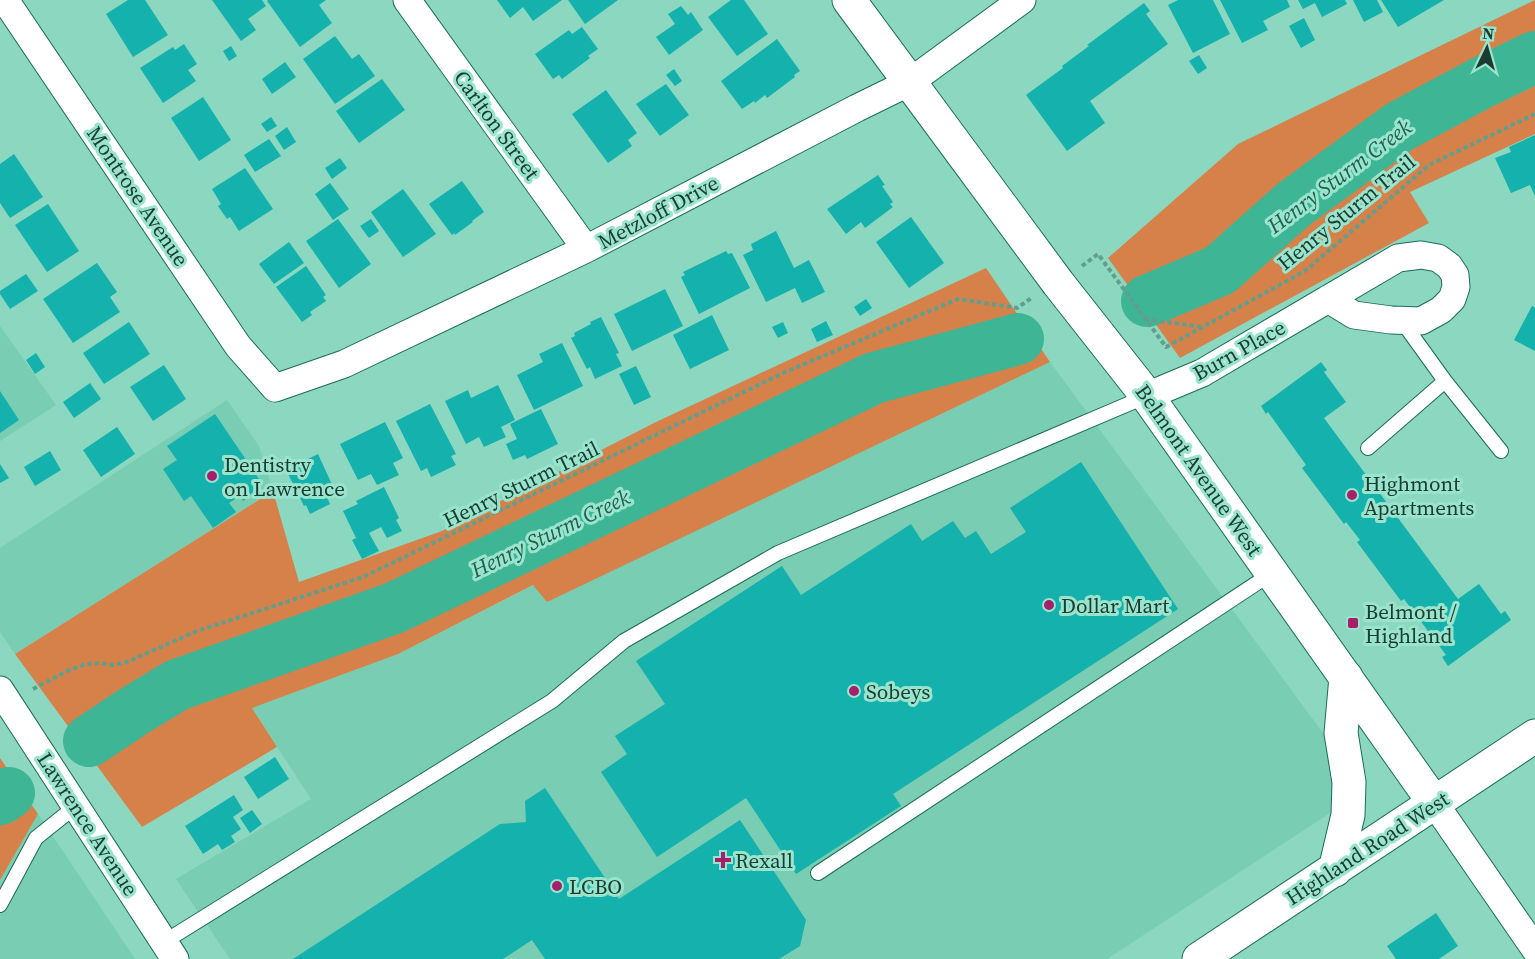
<svg xmlns="http://www.w3.org/2000/svg" width="1535" height="959" viewBox="0 0 1535 959" font-family="'Source Serif 4',serif">
<style>
.built{fill:#78cdb2}
.green{fill:#d7814a}
.lines{fill:none;stroke-linecap:round;stroke-linejoin:round}
.river{stroke:#3eb595;stroke-width:52}
.building{fill:#14b1ad}
.service-casing{stroke:#1b6c57;stroke-width:16}
.minor-casing{stroke:#1b6c57;stroke-width:29}
.tertiary-casing{stroke:#1b6c57;stroke-width:35}
.secondary-casing{stroke:#1b6c57;stroke-width:35}
.path{stroke:#629e8b;stroke-width:4;stroke-dasharray:4.5 3;stroke-linecap:butt}
.service{stroke:#fff;stroke-width:14}
.minor{stroke:#fff;stroke-width:27}
.tertiary{stroke:#fff;stroke-width:33}
.secondary{stroke:#fff;stroke-width:33}
.poi-dot{fill:#a51f6a;stroke:#99e4cc;stroke-width:2}
.labels{text-anchor:middle;dominant-baseline:central;stroke-width:6;stroke-linejoin:round;paint-order:stroke}
.street-label{font-size:21px;fill:#1c3c32;stroke:#99e4cc}
.poi-label{font-size:21px;fill:#1c3c32;stroke:#99e4cc;text-anchor:start}
.water-label{font-size:22px;font-style:italic;fill:#215f4e;stroke:#99e4cc}
</style>
<rect width="100%" height="100%" fill="#8cd7bf"/>
<path class="built" d="M0,326L56,405L0,441Z
M1050,362L1356,778L1347,802L1107,959H230L176,879L311,799L252,708L398,654L534,585L547,601Z
M227,400L259,446L273,491L15,654L0,632V548Z
M38,814L135,959H0V880Z"/>
<path class="green" d="M1535,0V134L1410,192L1429,223L1180,358L1108,258L1238,144Z
M986,268L1050,362L547,602L533,585L398,654L252,708L277,747L142,827L15,654L273,491L299,582L442,531L656,422Z
M0,758L38,814L0,880Z"/>
<g class="lines">
<path class="river" d="M1147,301L1220,270L1294,204L1399,127L1481,83L1535,57
M89,741L134,711L177,685L394,608L874,378L1018,339
M0,799L9,793"/>
</g>
<path class="building" d="M128,0H145L168,35L133,57L106,14Z
M212,0H262L266,6L248,19L256,30L241,41Z
M268,0H326L319,5L332,23L300,47L267,1Z
M497,0H562L533,21L523,7L510,18Z
M568,0H618L585,24Z
M731,0H744L768,34L737,56L708,17Z
M1178,0H1213L1230,34L1193,53L1168,5Z
M1220,0H1287L1290,7L1263,21L1268,30L1242,43Z
M1298,0H1345L1347,4L1322,17L1315,3L1303,9Z
M1353,0H1377L1383,12L1364,22Z
M1381,0H1444L1398,27Z
M1144,3L1150,11L1146,14L1168,44L1090,101L1105,123L1067,151L1026,95L1063,68L1062,66L1089,46L1087,45Z
M681,6L688,15L691,12L703,30L669,55L656,37L675,24L668,14Z
M1304,18L1315,40L1301,48L1289,26Z
M582,27L598,49L588,56L590,58L562,79L559,75L553,79L535,54L569,30L572,34Z
M335,36L352,59L359,54L375,76L335,104L303,59Z
M777,39L800,71L794,75L795,77L767,98L765,95L755,103L754,101L742,109L721,81Z
M184,44L197,64L188,70L196,81L163,103L140,68L173,47L175,50Z
M231,46L237,56L229,61L223,51Z
M1199,55L1207,68L1198,74L1189,61Z
M285,62L296,77L272,94L262,79Z
M674,69L682,81L675,86L666,75Z
M382,79L405,110L359,143L336,111Z
M666,84L689,115L660,136L636,104Z
M606,90L637,133L628,140L632,146L608,163L572,114Z
M203,97L231,140L199,161L171,118Z
M271,117L277,126L267,132L261,124Z
M287,127L296,142L284,150L275,136Z
M1535,135V196L1530,185L1511,193L1495,158L1511,152L1509,147Z
M269,139L281,156L255,172L244,155Z
M14,154L43,197L10,218L0,203V164Z
M340,158L347,168L332,179L325,168Z
M245,168L273,209L239,231L230,217L227,219L218,206L221,204L212,189Z
M878,175L885,185L882,186L893,202L890,204L893,207L865,228L861,222L846,234L827,209Z
M462,181L484,212L472,221L473,222L455,235V233L452,235L429,204Z
M330,183L349,209L333,220L315,194Z
M403,189L436,234L403,257L371,212Z
M48,204L79,251L47,272L15,225Z
M911,217L944,263L909,288L876,242Z
M338,219L371,264L339,288L306,241Z
M371,219L379,231L369,238L360,226Z
M776,231L794,268L809,260L825,292L802,303L795,288L766,302L743,255L753,250L751,244Z
M289,242L304,263L274,284L259,264Z
M726,251L728,254L732,253L750,288L699,314L681,277L685,275L683,272Z
M97,263L117,292L110,297L120,312L73,343L43,299Z
M306,266L326,295L323,297L326,301L310,312L312,315L302,322L276,287Z
M26,274L38,291L10,309L0,294V291Z
M665,289L683,326L632,351L614,314Z
M866,299L872,308L860,316L854,307Z
M1532,306L1535,307V351L1514,340Z
M712,315L729,350L690,369L673,335Z
M601,317L619,353L616,354L622,366L595,379L590,367L587,369L571,338L575,336L574,333L591,324L590,322Z
M826,321L833,335L817,342L811,329Z
M129,322L150,354L104,384L83,353Z
M783,322L788,333L778,338L772,327Z
M562,343L583,386L534,410L517,375L543,362L539,354Z
M36,353L45,367L35,374L26,360Z
M1321,362L1327,370L1324,372L1346,402L1324,418L1458,599L1479,584L1501,614L1505,611L1511,620L1448,666L1442,657L1446,655L1404,599L1401,601L1357,542L1360,540L1346,522L1344,524L1302,468L1306,465L1268,412L1266,414L1261,406Z
M164,365L186,399L153,421L130,387Z
M636,366L651,397L634,405L619,374Z
M90,383L101,399L74,418L63,402Z
M498,385L515,420L501,427L506,437L484,447L479,437L466,444L445,401L468,390L471,398Z
M0,391L19,420L0,433Z
M430,404L456,454L451,456L456,465L431,477L427,468L421,471L396,421Z
M541,409L558,444L527,459L525,455L513,460L506,444L517,439L510,424Z
M215,414L261,482L255,486L259,490L243,501L240,496L229,503L236,512L213,528L191,496L184,501L163,469L177,460L167,446Z
M385,422L403,458L393,463L399,475L377,485L371,474L358,480L340,444Z
M117,427L135,454L101,477L83,450Z
M50,451L61,470L35,486L24,467Z
M318,454L335,491L326,495L330,504L310,514L306,505L304,506L286,470Z
M1081,462L1178,609L893,794L901,806L796,874L746,798L657,857L601,772L627,754L615,736L665,704L636,661L782,566L801,595L911,524L922,541L953,521L965,538L976,531L991,554L1026,532L1010,508Z
M0,464L9,478L0,483Z
M384,487L399,518L396,520L402,531L387,538L381,527L369,533L379,551L362,559L352,540L356,538L343,511L358,504L356,501Z
M275,757L289,779L258,799L244,777Z
M545,788L619,899L740,820L806,920L800,946L779,959H545L532,940L503,959H293L500,824L526,822L525,801Z
M234,795L243,810L233,817L241,829L231,836L235,842L222,850L218,844L203,854L185,826Z
M252,810L262,824L250,833L240,818Z
M1436,913L1458,946L1439,959H1396L1387,946Z"/>
<g class="lines">
<g class="service-casing">
<path id="service" d="M1401,320L1445,381L1501,451
M1368,448L1445,381
M818,873L1272,573
M0,905L36,838L76,806
M164,942L552,701L624,641L778,553L1147,396"/>
</g>
<g class="minor-casing">
<path id="minor" d="M5,0L238,346L275,388L344,364L586,249L857,108L910,82L1022,0
M407,0L586,249
M1147,396L1202,373L1398,258L1421,255L1438,258L1449,266L1455,275L1456,287L1452,299L1441,310L1421,321L1391,320L1354,315L1328,299
M0,690L175,959
M1435,804L1535,949"/>
</g>
<g class="tertiary-casing">
<path id="tertiary" d="M849,0L1058,283L1147,396L1435,804"/>
</g>
<g class="secondary-casing">
<path id="secondary" d="M1335,870L1348,815L1349,782L1341,733L1346,677
M1199,959L1535,736"/>
</g>
<path class="path" d="M1082,266L1098,254L1166,347L1305,271L1429,165L1535,114
M1145,319L1203,327
M33,689L67,671L86,664L101,663L113,665L127,662L197,631L363,577L783,373L958,299L1017,308L1033,297"/>
<use href="#service" class="service"/>
<use href="#minor" class="minor"/>
<use href="#tertiary" class="tertiary"/>
<use href="#secondary" class="secondary"/>
</g>
<g class="poi-dot">
<circle cx="212" cy="476" r="6"/>
<circle cx="1352" cy="495" r="6"/>
<circle cx="1049" cy="605" r="6"/>
<rect x="1347" y="617" width="12" height="12" rx="3"/>
<circle cx="854" cy="691" r="6"/>
<path d="M720 851h6v6h6v6h-6v6h-6v-6h-6v-6h6z"/>
<circle cx="557" cy="886" r="6"/>
</g>
<g class="labels">
<g class="street-label">
<text transform="translate(497 125) rotate(54)">Carlton Street</text>
<text transform="translate(138 196) rotate(56)">Montrose Avenue</text>
<text transform="translate(658 212) rotate(-28)">Metzloff Drive</text>
<text transform="translate(1346 212) rotate(-39)">Henry Sturm Trail</text>
<text transform="translate(1239 350) rotate(-29)">Burn Place</text>
<text transform="translate(1199 470) rotate(55)">Belmont Avenue West</text>
<text transform="translate(521 484) rotate(-26)">Henry Sturm Trail</text>
<text transform="translate(88 824) rotate(57)">Lawrence Avenue</text>
<text transform="translate(1367 848) rotate(-33)">Highland Road West</text>
</g>
<g class="poi-label">
<text x="224" y="464">Dentistry<tspan x="224" dy="24">on Lawrence</tspan></text>
<text x="1364" y="483">Highmont<tspan x="1364" dy="24">Apartments</tspan></text>
<text x="1061" y="605">Dollar Mart</text>
<text x="1365" y="611">Belmont /<tspan x="1365" dy="24">Highland</tspan></text>
<text x="866" y="691">Sobeys</text>
<text x="735" y="860">Rexall</text>
<text x="569" y="886">LCBO</text>
</g>
<g class="water-label">
<text transform="translate(1339 176) rotate(-37)">Henry Sturm Creek</text>
<text transform="translate(550 533) rotate(-26)">Henry Sturm Creek</text>
</g>
</g>
<g transform="translate(1487 48) rotate(5)" stroke="#99e4cc" stroke-width="4.5" paint-order="stroke">
<path d="M0-4.5L10 22L0 15L-10 22Z" fill="#1c3c32"/>
<text y="-9" font-size="16" font-weight="bold" text-anchor="middle" fill="#1c3c32">N</text>
</g>
</svg>
